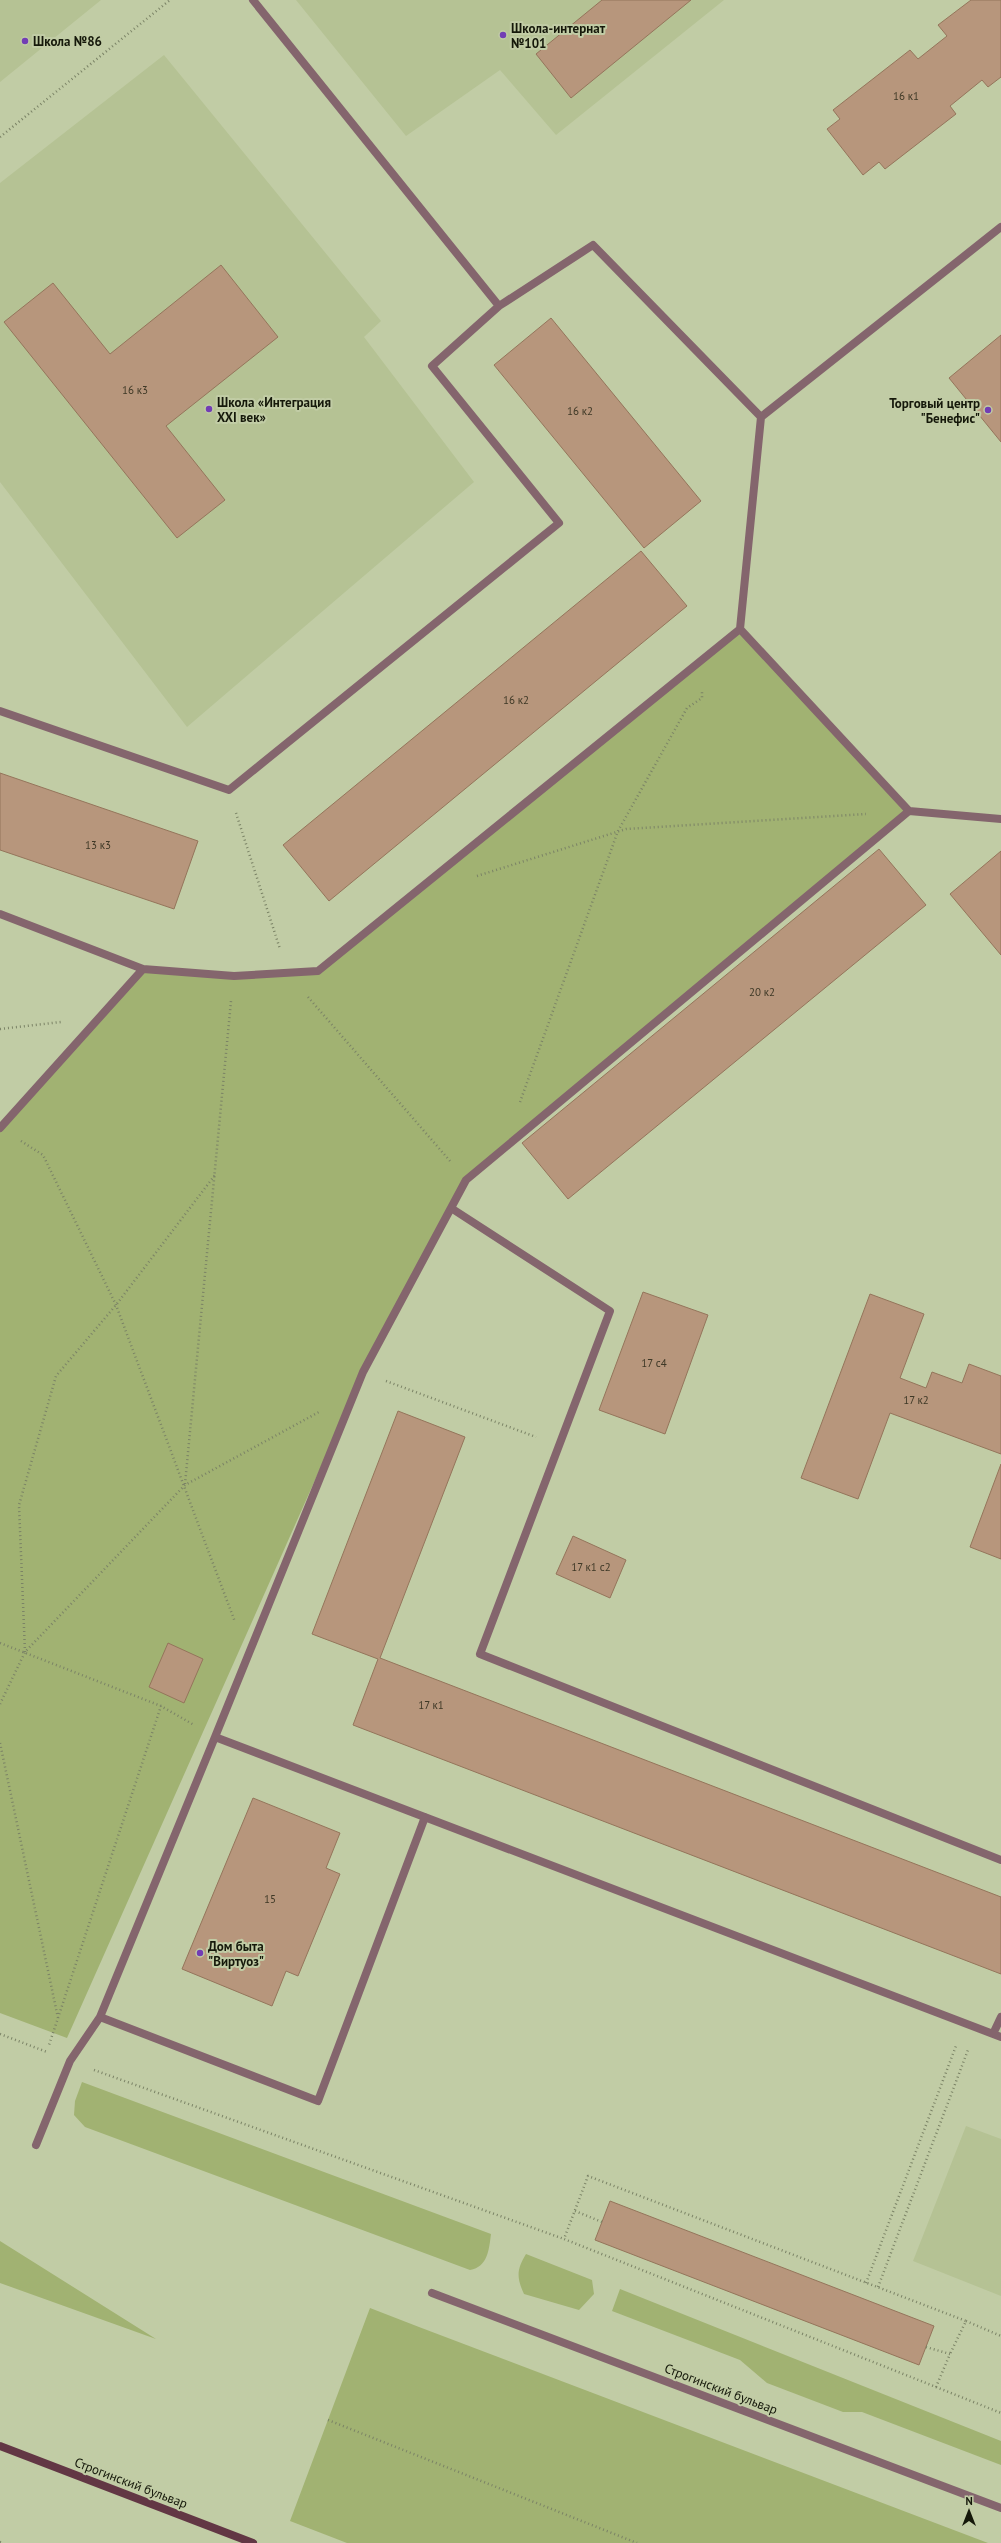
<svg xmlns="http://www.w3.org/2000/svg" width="1001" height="2543" viewBox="0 0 1001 2543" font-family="'PT Sans',sans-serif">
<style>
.built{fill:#b5c294}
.green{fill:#a1b272}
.building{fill:#b7967c;stroke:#94755b}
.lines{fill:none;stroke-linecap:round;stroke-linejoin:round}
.path{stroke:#7b8366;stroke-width:2.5;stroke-dasharray:1 3;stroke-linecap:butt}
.lane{stroke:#84656d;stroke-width:8}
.street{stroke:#84656d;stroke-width:8}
.secondary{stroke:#623744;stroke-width:8}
.poi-dot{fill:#723db4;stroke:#c1cca5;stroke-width:1.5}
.labels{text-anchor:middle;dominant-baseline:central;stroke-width:4;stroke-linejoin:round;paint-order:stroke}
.number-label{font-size:11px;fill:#3e3826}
.poi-label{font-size:13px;font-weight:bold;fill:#15180a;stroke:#c1cca5;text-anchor:start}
.street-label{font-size:13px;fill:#15180a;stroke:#c1cca5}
</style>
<rect width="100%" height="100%" fill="#c1cca5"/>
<path class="built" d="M0,0H101L0,82Z
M296,0H724L556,135L500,70L406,136Z
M164,55L381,321L364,337L474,482L187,727L0,482V183Z
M966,2126L1001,2139V2296L913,2261Z"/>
<path class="green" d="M740,629L909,811L466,1180L363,1372L67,2038L0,2013V1128L143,969L221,975L318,971Z
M82,2082L491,2234C489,2249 488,2267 470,2270L85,2127L74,2115L75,2101Z
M0,2241L156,2339L0,2283Z
M526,2254L592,2280L594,2294L579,2310L524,2294C516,2277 517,2269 526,2254Z
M620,2289L1001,2441V2465L862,2412H843L767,2383L740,2360L612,2311Z
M370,2308L419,2327L988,2543H347L290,2521Z"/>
<path class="building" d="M602,0H691L571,98L536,54Z
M971,0H1001V77L988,87L982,80L950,106L956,114L885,169L879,162L863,175L827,129L840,119L833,110L910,50L918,59L947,36L938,25Z
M221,265L278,337L166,426L225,500L177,538L4,322L53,283L110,354Z
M551,318L701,501L644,548L494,365Z
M1001,335V442L949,378Z
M641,551L687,606L329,901L283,845Z
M0,773L198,841L174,909L0,850Z
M879,849L926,905L568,1199L522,1143Z
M1001,851V955L950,894Z
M643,1292L708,1315L665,1434L599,1410Z
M870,1294L924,1314L900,1378L926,1388L932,1372L962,1383L969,1364L1001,1376V1454L890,1413L858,1499L801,1478Z
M398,1411L465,1437L380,1658L1001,1897V1974L353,1725L378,1659L312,1634Z
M1001,1464V1559L970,1547Z
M573,1536L626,1560L610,1598L556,1574Z
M168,1643L203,1659L184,1703L149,1687Z
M253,1798L340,1833L326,1868L340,1874L298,1976L286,1971L272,2006L182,1969Z
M610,2201L934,2326L919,2365L595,2240Z"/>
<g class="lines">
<path class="path" d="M0,137L170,0
M236,813L280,949
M477,876L626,829L866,814
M308,997L450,1161
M0,1029L61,1022
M520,1102L618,831L687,708L702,698V692
M21,1141L43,1155L116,1305L235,1622
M386,1381L536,1437
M185,1484L231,1001
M0,1643L161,1706L194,1725
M25,1652L19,1505L56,1376L116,1305L215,1175
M0,1704L25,1652L185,1485L319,1412
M0,1743L58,2018L49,2045
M58,2018L161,1706
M0,2034L47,2052
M94,2070L564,2239
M575,2211L602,2222
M866,2283L956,2046
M878,2287L968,2050
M966,2321L1001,2336
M926,2347L950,2354L936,2387L564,2239L588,2176L966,2321L950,2354
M936,2387L1001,2413
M328,2420L637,2543
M0,2542L3,2543"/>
<path class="lane" d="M253,0L499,306L593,245L761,417
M740,629L909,811
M0,711L229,790L559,523L432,366L499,306
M0,914L143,969L0,1128
M143,969L234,976L318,971L740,629L761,417L1001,227
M451,1208L610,1311L480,1654L1001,1860
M215,1737L363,1372L466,1180L909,811L1001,819
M100,2017L318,2101L425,1817
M993,2034L1001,2017
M36,2145L70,2061L100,2017L215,1737L1001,2037"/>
<path class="street" d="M432,2293L1001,2508"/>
<path class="secondary" d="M0,2446L253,2543"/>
</g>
<g class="poi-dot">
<circle cx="503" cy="35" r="4"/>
<circle cx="25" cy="41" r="4"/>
<circle cx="209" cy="409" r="4"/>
<circle cx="988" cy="410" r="4"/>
<circle cx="200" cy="1953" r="4"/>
</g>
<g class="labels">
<g class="number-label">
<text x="906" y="96">16 к1</text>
<text x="135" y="390">16 к3</text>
<text x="580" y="411">16 к2</text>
<text x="516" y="700">16 к2</text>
<text x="98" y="845">13 к3</text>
<text x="762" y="992">20 к2</text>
<text x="654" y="1363">17 с4</text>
<text x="916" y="1400">17 к2</text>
<text x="591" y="1567">17 к1 с2</text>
<text x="431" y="1705">17 к1</text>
<text x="270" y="1899">15</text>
</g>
<g class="poi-label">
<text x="511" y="28">Школа-интернат<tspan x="511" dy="15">№101</tspan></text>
<text x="33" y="41">Школа №86</text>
<text x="217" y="402">Школа «Интеграция<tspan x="217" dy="15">XXI век»</tspan></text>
<text x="980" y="403" text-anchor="end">Торговый центр<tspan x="980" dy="15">"Бенефис"</tspan></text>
<text x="208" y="1946">Дом быта<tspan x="208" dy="15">"Виртуоз"</tspan></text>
</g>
<g class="street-label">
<text transform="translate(721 2389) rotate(21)">Строгинский бульвар</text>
<text transform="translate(131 2483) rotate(21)">Строгинский бульвар</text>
</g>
</g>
<g transform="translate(969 2511)" stroke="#c1cca5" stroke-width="3" paint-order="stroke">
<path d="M0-3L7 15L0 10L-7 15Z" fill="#15180a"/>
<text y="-6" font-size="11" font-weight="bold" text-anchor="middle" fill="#15180a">N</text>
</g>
</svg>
